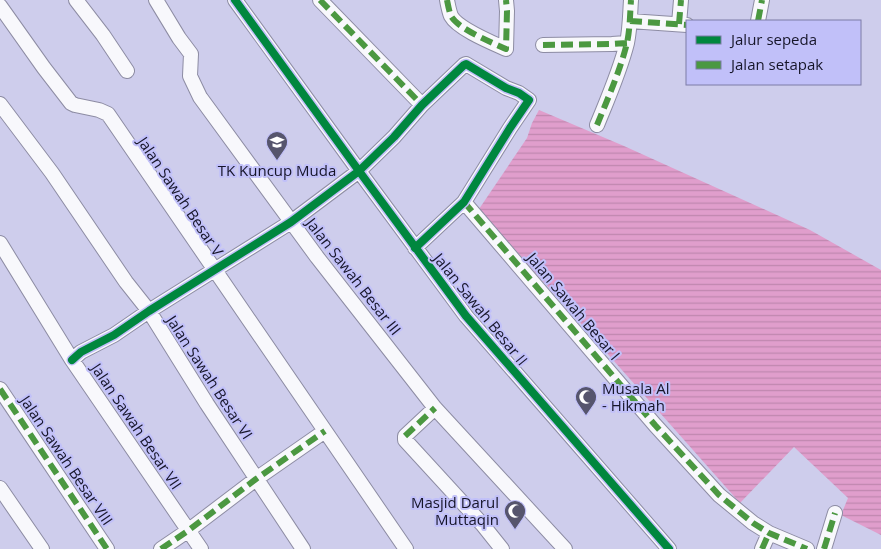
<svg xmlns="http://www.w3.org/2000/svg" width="881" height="549" viewBox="0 0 881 549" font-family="'Open Sans',sans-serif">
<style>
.water{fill:url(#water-rules)}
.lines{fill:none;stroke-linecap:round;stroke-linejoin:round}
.street-casing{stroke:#8d8ca3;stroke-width:16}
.street{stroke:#f8f8fc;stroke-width:14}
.quiet{stroke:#4b9841;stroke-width:6;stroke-dasharray:12 6;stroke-linecap:butt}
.cycleway-casing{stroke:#c1c0f9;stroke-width:11}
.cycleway{stroke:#00873e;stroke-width:8}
.labels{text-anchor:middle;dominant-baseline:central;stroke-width:4;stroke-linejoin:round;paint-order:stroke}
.poi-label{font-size:15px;fill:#161529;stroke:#c1c0f9}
.street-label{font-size:15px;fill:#161529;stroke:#c1c0f9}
</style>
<defs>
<pattern id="water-rules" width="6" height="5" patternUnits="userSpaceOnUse" patternTransform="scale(1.25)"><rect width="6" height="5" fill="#e09ecc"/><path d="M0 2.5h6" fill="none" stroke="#bf87af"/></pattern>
</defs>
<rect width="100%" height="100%" fill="#cecdec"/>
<path class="water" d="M539,110L624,146L810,230L881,270V535L841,515L848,498L794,447L740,503L479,209L527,138L532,123Z"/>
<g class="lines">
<g class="street-casing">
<path id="street" d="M76,0L103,35L127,71
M156,0L179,38L191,54L190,76L200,97L317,257L435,408L565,549
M235,0L359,171L466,316L669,549
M320,0L422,105
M447,0C448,5 449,11 451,16C458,29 493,43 506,49L507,11L506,0
M0,6L44,68L71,103L75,105L99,110L108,114L406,549
M630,21L687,25
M758,21L762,0
M679,24L681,0
M543,45L612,44L627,43
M0,104L52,173L126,282L149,311L207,404L303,549
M597,125C608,98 620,71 627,43C630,29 630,14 631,0
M464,202L655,425L719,495L753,523L769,533L807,549
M0,243L72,360L201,549
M72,360L81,352L114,335L149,311L291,222L359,171L394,137L422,105L464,65L466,64L506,88L519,93L529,100L510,128L464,202L415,248
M0,389L107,549
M435,408L405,436V440L482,524L502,549
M0,488L42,549
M161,549L189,530L256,479L325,431
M762,549L769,533
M824,549L835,513"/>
</g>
<use href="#street" class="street"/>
<path class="quiet" d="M320,0L422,105
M447,0C448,5 449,11 451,16C458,29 493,43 506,49L507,11L506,0
M630,21L687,25
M758,21L762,0
M679,24L681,0
M543,45L612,44L627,43
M597,125C608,98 620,71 627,43C630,29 630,14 631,0
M464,202L655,425L719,495L753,523L769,533L807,549
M0,389L107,549
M405,436L435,408
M161,549L189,530L256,479L325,431
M762,549L769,533
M824,549L835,513"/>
<g class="cycleway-casing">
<path id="cycleway" d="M235,0L359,171L466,316L669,549
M72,360L81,352L114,335L149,311L291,222L359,171L394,137L422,105L464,65L466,64L506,88L519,93L529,100L510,128L464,202L415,248"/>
</g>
<use href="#cycleway" class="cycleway"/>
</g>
<defs>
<g id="school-pin" transform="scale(1.125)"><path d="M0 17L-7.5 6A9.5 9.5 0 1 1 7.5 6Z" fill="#56556d" stroke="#c1c0f9"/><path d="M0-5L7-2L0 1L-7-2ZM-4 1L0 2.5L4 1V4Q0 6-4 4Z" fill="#fff"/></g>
<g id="mosque-pin" transform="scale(1.125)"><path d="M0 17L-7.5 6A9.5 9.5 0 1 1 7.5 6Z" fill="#56556d" stroke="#c1c0f9"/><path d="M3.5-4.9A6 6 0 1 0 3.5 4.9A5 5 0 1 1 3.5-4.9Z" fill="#fff"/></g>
</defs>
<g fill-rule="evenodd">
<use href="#school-pin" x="277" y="142"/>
<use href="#mosque-pin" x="586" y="397"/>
<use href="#mosque-pin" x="515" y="511"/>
</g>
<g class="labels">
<g class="poi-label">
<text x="277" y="170">TK Kuncup Muda</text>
<text x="602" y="388" text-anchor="start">Musala Al<tspan x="602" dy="17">- Hikmah</tspan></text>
<text x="499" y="502" text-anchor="end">Masjid Darul<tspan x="499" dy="17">Muttaqin</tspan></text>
</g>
<g class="street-label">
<text transform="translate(181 196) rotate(56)">Jalan Sawah Besar V</text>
<text transform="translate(354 276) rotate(52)">Jalan Sawah Besar III</text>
<text transform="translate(574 306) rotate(50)">Jalan Sawah Besar I</text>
<text transform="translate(481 309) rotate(51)">Jalan Sawah Besar II</text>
<text transform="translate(210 377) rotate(57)">Jalan Sawah Besar VI</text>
<text transform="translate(137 426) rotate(56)">Jalan Sawah Besar VII</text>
<text transform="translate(67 460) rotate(56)">Jalan Sawah Besar VIII</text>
</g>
</g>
<rect x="686" y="20" width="175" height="65" fill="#c1c0f9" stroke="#7d7ca6"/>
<rect x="696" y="36" width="25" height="8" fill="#00873e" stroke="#7d7ca6"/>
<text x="731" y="45" font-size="15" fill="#161529">Jalur sepeda</text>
<rect x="696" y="61" width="25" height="8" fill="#4b9841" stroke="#7d7ca6"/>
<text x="731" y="70" font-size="15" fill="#161529">Jalan setapak</text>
</svg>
